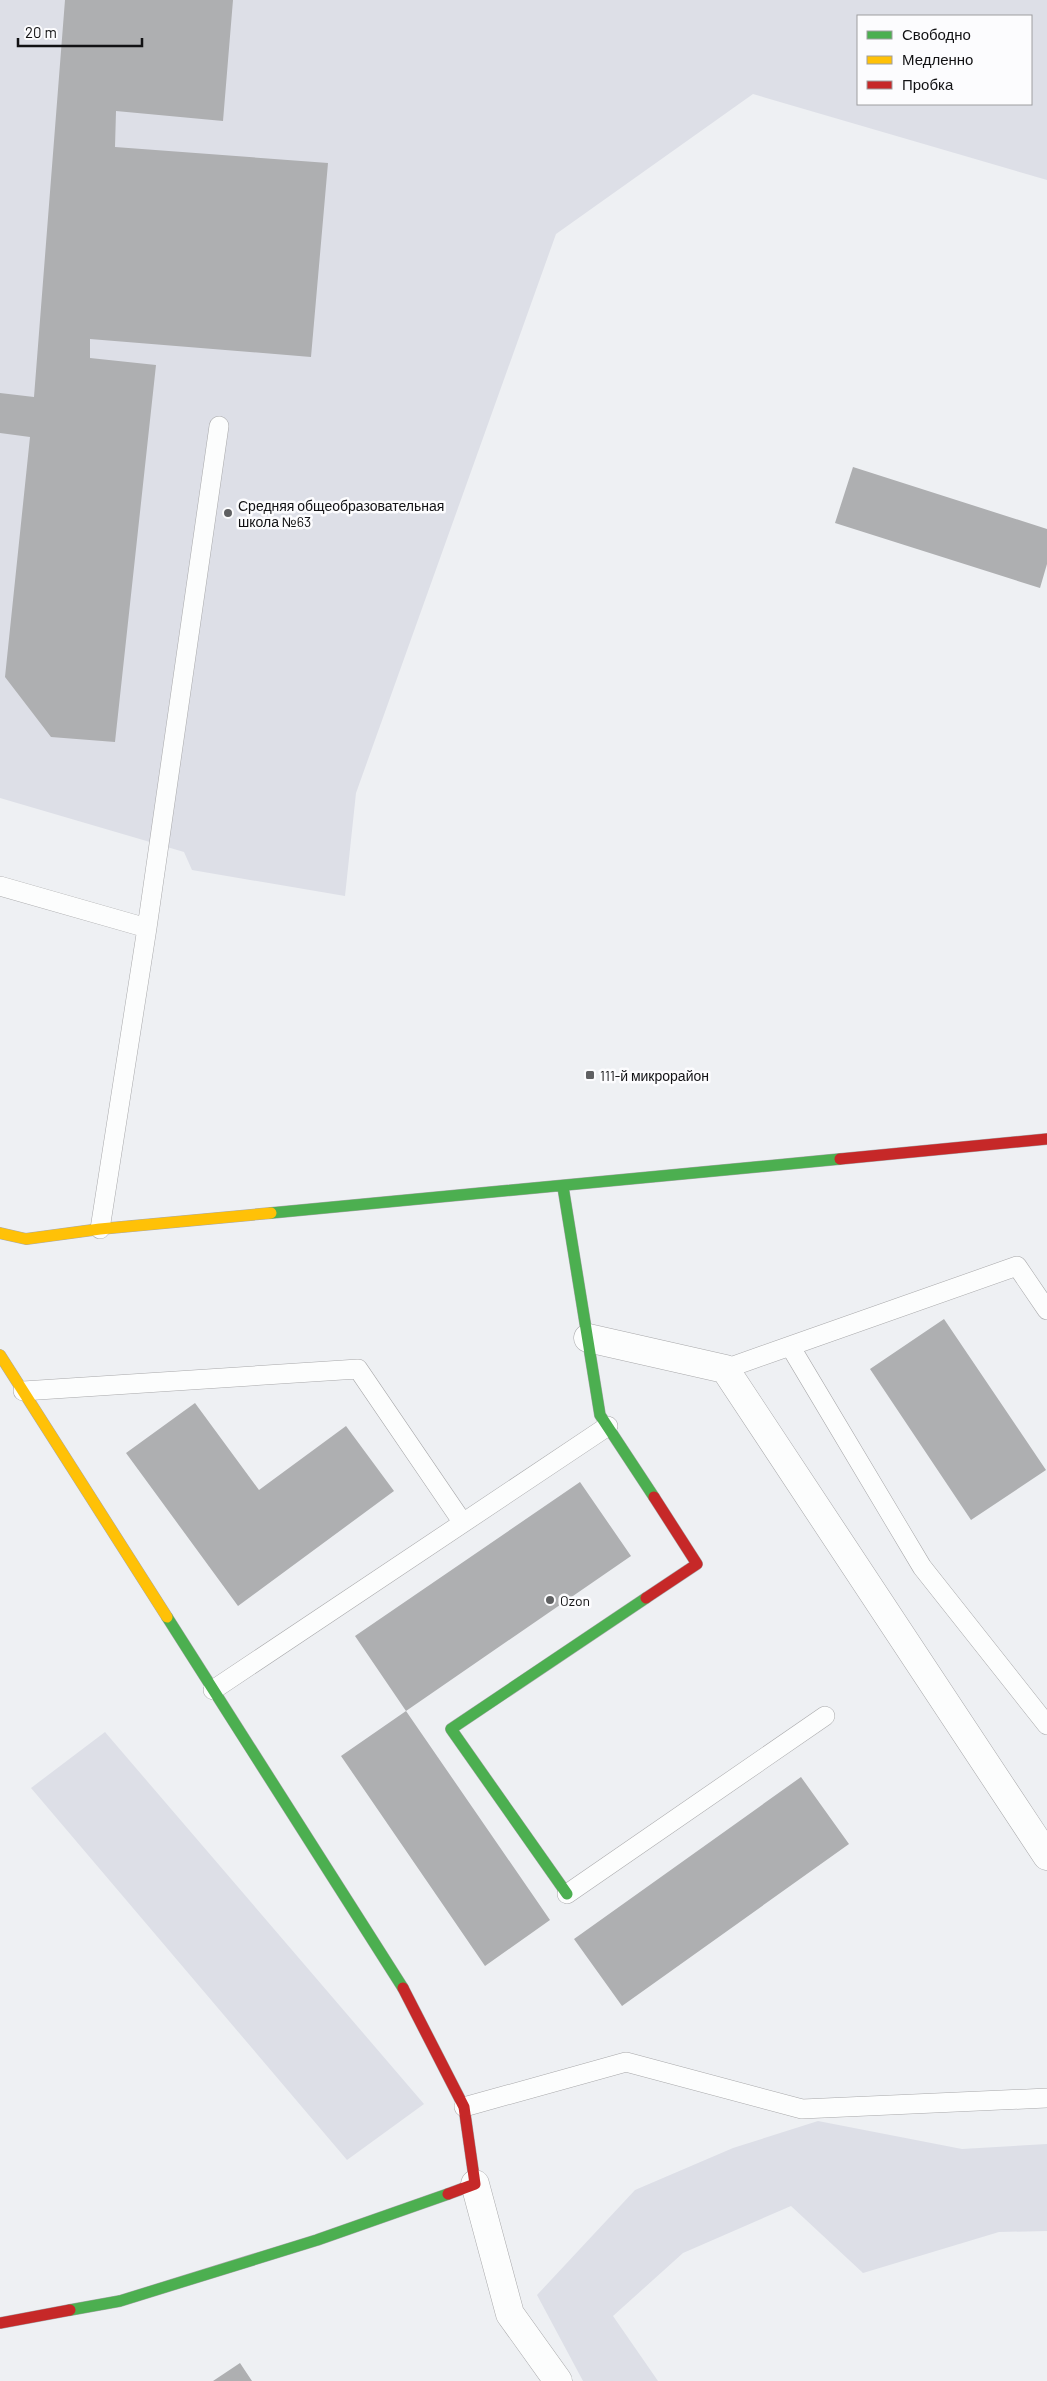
<svg xmlns="http://www.w3.org/2000/svg" width="1047" height="2381" viewBox="0 0 1047 2381" font-family="Barlow,sans-serif">
<style>
.built{fill:#dddfe7;fill-rule:evenodd}
.building{fill:#aeafb1}
.lines{fill:none;stroke-linecap:round;stroke-linejoin:round}
.lane-casing{stroke:#a8a8aa;stroke-width:20}
.street-casing{stroke:#a8a8aa;stroke-width:29}
.fast-casing{stroke:#a8a8aa;stroke-width:12}
.slow-casing{stroke:#a8a8aa;stroke-width:12}
.jam-casing{stroke:#a8a8aa;stroke-width:12}
.lane{stroke:#fcfdfd;stroke-width:19}
.street{stroke:#fcfdfd;stroke-width:28}
.fast{stroke:#4caf50;stroke-width:11}
.slow{stroke:#ffc107;stroke-width:11}
.jam{stroke:#c62828;stroke-width:11}
.poi-dot{fill:#5f6062;stroke:#fcfcfe;stroke-width:2}
.labels{text-anchor:middle;dominant-baseline:central;stroke-width:5;stroke-linejoin:round;paint-order:stroke}
.poi-label{font-size:14px;fill:#121214;stroke:#fcfcfe;text-anchor:start}
</style>
<rect width="100%" height="100%" fill="#eef0f3"/>
<path class="built" d="M0,0H1047V180L753,94L556,234L356,793L345,896L192,870L184,852L0,798ZM858,16H1031V104H858Z
M105,1732L424,2104L347,2160L31,1788Z
M818,2121L962,2149L1047,2144V2231L999,2232L863,2273L791,2206L683,2253L613,2316L658,2381H583L537,2295L635,2190L733,2148Z"/>
<path class="building" d="M65,0H233L223,121L116,111L115,147L328,163L311,357L90,339V358L156,365L115,742L51,737L5,677L30,437L0,433V393L34,397Z
M853,467L1047,529V564L1040,588L835,523Z
M944,1319L1046,1470L971,1520L870,1369Z
M195,1403L259,1490L346,1426L394,1491L238,1606L126,1453Z
M580,1482L631,1556L406,1711L355,1636Z
M406,1711L550,1920L485,1966L341,1756Z
M801,1777L849,1844L622,2006L574,1939Z
M240,2363L252,2381H213Z"/>
<g class="lines">
<g class="lane-casing">
<path id="lane" d="M0,886L147,928
M100,1229L147,928L219,426
M790,1346L1017,1266L1047,1310
M725,1369L790,1346L922,1567L1047,1725
M23,1391L358,1369L463,1523
M213,1690L608,1426
M567,1894L825,1716
M464,2107L626,2062L802,2109L1047,2098"/>
</g>
<g class="street-casing">
<path id="street" d="M588,1338L725,1369L1047,1856
M475,2184L510,2314L558,2381"/>
</g>
<g class="fast-casing">
<path id="fast" d="M563,1187L600,1415L654,1497
M271,1213L840,1159
M167,1617L403,1988
M567,1894L451,1729L646,1598
M70,2310L120,2301L317,2240L448,2194"/>
</g>
<g class="slow-casing">
<path id="slow" d="M0,1233L26,1239L100,1229L271,1213
M0,1355L167,1617"/>
</g>
<g class="jam-casing">
<path id="jam" d="M840,1159L1047,1139
M646,1598L697,1564L654,1497
M403,1988L464,2107L475,2184L448,2194
M0,2323L70,2310"/>
</g>
<use href="#lane" class="lane"/>
<use href="#street" class="street"/>
<use href="#fast" class="fast"/>
<use href="#slow" class="slow"/>
<use href="#jam" class="jam"/>
</g>
<g class="poi-dot">
<circle cx="228" cy="513" r="5"/>
<rect x="585" y="1070" width="10" height="10" rx="2.5"/>
<circle cx="550" cy="1600" r="5"/>
</g>
<g class="labels">
<g class="poi-label">
<text x="238" y="505">Средняя общеобразовательная<tspan x="238" dy="16">школа №63</tspan></text>
<text x="600" y="1075">111-й микрорайон</text>
<text x="560" y="1600">Ozon</text>
</g>
</g>
<rect x="857" y="15" width="175" height="90" fill="#fcfcfe" stroke="#9e9ea0"/>
<rect x="867" y="31" width="25" height="8" fill="#4caf50" stroke="#9e9ea0"/>
<text x="902" y="40" font-size="15" fill="#121214">Свободно</text>
<rect x="867" y="56" width="25" height="8" fill="#ffc107" stroke="#9e9ea0"/>
<text x="902" y="65" font-size="15" fill="#121214">Медленно</text>
<rect x="867" y="81" width="25" height="8" fill="#c62828" stroke="#9e9ea0"/>
<text x="902" y="90" font-size="15" fill="#121214">Пробка</text>
<path d="M18 38v8h124v-8" fill="none" stroke="#121214" stroke-width="2.5"/>
<text x="25" y="38" font-size="15" fill="#121214" stroke="#fcfcfe" stroke-width="4" paint-order="stroke">20 m</text>
</svg>
